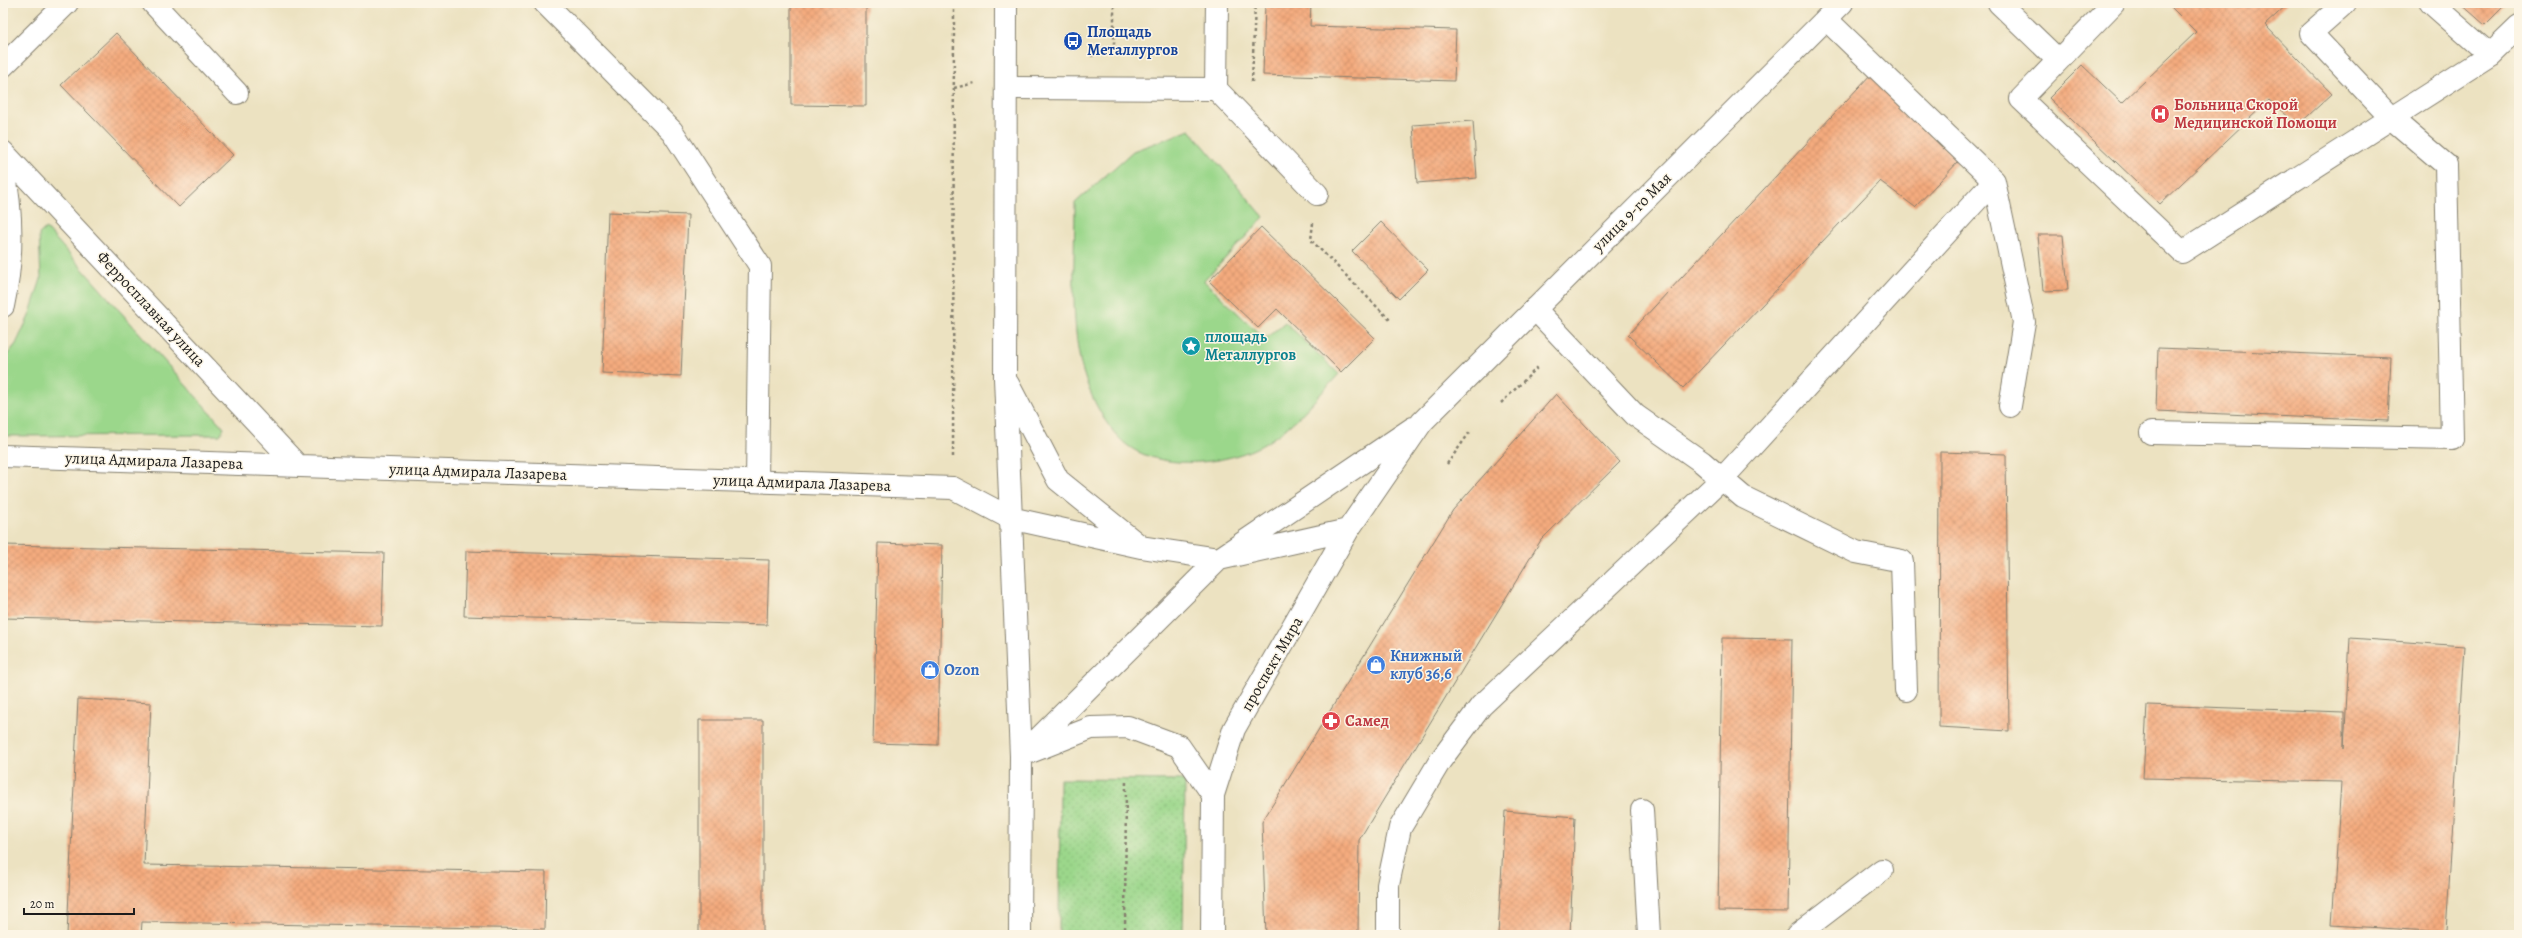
<svg xmlns="http://www.w3.org/2000/svg" width="2522" height="938" viewBox="0 0 2522 938" font-family="Alegreya,serif">
<style>
.green{fill:#9bd78b;stroke:#5c7a54}
.park{fill:url(#park-dots);stroke:#5c7a54}
.building{fill:url(#building-cross-hatch)}
.lines{fill:none;stroke-linecap:round;stroke-linejoin:round}
.lane-casing{stroke:#847f6e;stroke-width:24}
.secondary-casing{stroke:#847f6e;stroke-width:24}
.path{stroke:#847f6e;stroke-width:2.5;stroke-dasharray:3 3;stroke-linecap:butt}
.lane{stroke:#fff;stroke-width:22}
.secondary{stroke:#fff;stroke-width:22}
.labels{text-anchor:middle;dominant-baseline:central;stroke-width:3;stroke-linejoin:round;paint-order:stroke}
.transit-label{font-size:16px;font-weight:bold;fill:#164399;stroke:#fcf5e5;text-anchor:start}
.health-label{font-size:16px;font-weight:bold;fill:#be3a42;stroke:#fcf5e5;text-anchor:start}
.street-label{font-size:16px;fill:#1c1c1c;stroke:#fcf5e5}
.culture-label{font-size:16px;font-weight:bold;fill:#0d838f;stroke:#fcf5e5;text-anchor:start}
.shop-label{font-size:16px;font-weight:bold;fill:#366cbe;stroke:#fcf5e5;text-anchor:start}
</style>
<defs>
<pattern id="park-dots" width="8" height="8" patternUnits="userSpaceOnUse"><rect width="8" height="8" fill="#9bd78b"/><path d="M2 2h.1M6 6h.1" fill="none" stroke="#85b877" stroke-width="1.8" stroke-linecap="round"/></pattern>
<pattern id="building-cross-hatch" width="8" height="8" patternUnits="userSpaceOnUse"><rect width="8" height="8" fill="#f4ab7e"/><path d="M0 0l8 8M0 8l8-8" fill="none" stroke="#d1936c"/></pattern>
</defs>
<rect width="100%" height="100%" fill="#fcf5e5"/>
<filter id="ink" filterUnits="userSpaceOnUse"><feTurbulence type="fractalNoise" baseFrequency=".025" numOctaves="2"/><feDisplacementMap in="SourceGraphic" scale="8" xChannelSelector="R" yChannelSelector="G"/><feConvolveMatrix kernelMatrix="1 2 1 2 8 2 1 2 1" color-interpolation-filters="sRGB"/></filter>
<filter id="wash" filterUnits="userSpaceOnUse"><feTurbulence type="fractalNoise" baseFrequency=".012" numOctaves="4" result="noise"/><feDisplacementMap in="SourceGraphic" scale="16" xChannelSelector="R" yChannelSelector="G"/><feGaussianBlur stdDeviation="0.9" result="paint"/><feColorMatrix in="noise" values="0 0 0 0 0 0 0 0 0 0 0 0 0 0 0 0 0 1.4 0 .05"/><feComposite in="paint" operator="in"/></filter>
<g filter="url(#wash)">
<rect width="100%" height="100%" fill="#ece2c1"/>
<path class="green" d="M1190,130L1264,217L1204,281L1265,339L1285,322L1339,374C1317,397 1296,424 1269,441C1231,466 1153,474 1119,438C1100,418 1086,387 1080,360C1070,309 1075,254 1075,203L1133,151Z
M46,228L224,428L220,435L3,436V360L16,344L29,316L41,279L39,234Z"/>
<path class="park" d="M1060,779L1185,780L1183,935H1059Z"/>
<g id="blocks">
<path class="building" d="M791,3H866V106L791,105Z
M1265,3H1311L1310,26L1456,30L1454,81L1263,75Z
M2167,3H2289L2265,25L2332,94L2298,125L2269,100L2160,204L2049,98L2082,65L2122,103L2196,32Z
M2460,3H2507L2485,25Z
M116,33L233,155L179,207L61,85Z
M1872,73L1961,159L1915,207L1880,181L1683,388L1628,335Z
M1473,121L1477,178L1417,183L1413,125Z
M608,212L688,215L681,376L602,373Z
M1381,222L1428,270L1399,299L1352,251Z
M1261,227L1375,338L1341,372L1277,309L1258,328L1209,281Z
M2038,235H2063L2068,290L2043,291Z
M2158,348L2391,357L2388,421L2156,411Z
M1556,394L1620,462L1541,540L1359,840L1358,935H1266L1262,822L1453,510Z
M1940,452L2006,454L2009,731L1939,727Z
M878,543L942,545L938,745L873,743Z
M3,545L384,553L382,626L3,618Z
M466,551L769,560L767,625L464,616Z
M1722,638L1792,639L1788,912L1718,911Z
M2350,638L2464,646L2446,932L2332,925L2341,782L2143,778L2147,705L2344,712V748Z
M78,699L151,703L144,865L546,872L545,929L142,922L141,935H67Z
M699,720H763V935H699Z
M1505,811L1575,817L1570,935H1498Z"/>
</g>
</g>
<g filter="url(#ink)">
<use href="#blocks" fill-opacity="0" stroke="#847f6e" stroke-width="1"/>
<g class="lines">
<g class="lane-casing">
<path id="lane" d="M153,3L237,93
M545,3L672,131L760,266L757,481
M1999,3L2058,60
M2114,3L2021,99L2182,252L2490,55L2519,27
M2431,3L2490,55
M3,66L67,3
M1007,88L1216,89L1317,194
M1216,89L1217,3
M1994,181L2024,322L2010,406
M1535,309L1635,415L1702,462L1743,497L1856,552L1902,561L1906,690
M2151,433L2452,439L2446,165L2392,119L2311,33L2345,3
M1642,810L1649,935
M1388,935V885L1400,828L1440,761L1481,706L1722,479L1994,181L1826,19
M1797,935L1882,870"/>
</g>
<g class="secondary-casing">
<path id="secondary" d="M1006,3L1005,378L1021,756L1020,935
M3,152L298,466
M3,166C13,213 13,259 3,306
M1008,384L1058,480L1141,547L1219,559L1348,530
M3,456L953,488L1010,518L1141,547
M1030,752L1091,728L1128,727L1179,746L1213,795
M1021,756L1219,559L1413,428
M1212,935L1213,795L1234,729L1348,530L1422,422L1842,3"/>
</g>
<path class="path" d="M1091,56L1114,51V3
M1252,82L1255,3
M954,88L975,83
M1313,223L1311,240L1390,320
M1501,403L1538,367
M953,457L954,3
M1447,464L1470,432
M1125,935L1126,779"/>
<use href="#lane" class="lane"/>
<use href="#secondary" class="secondary"/>
</g>
</g>
<defs>
<g id="bus-disc" transform="scale(1)"><circle r="9.5" fill="#1a4fb4" stroke="#fcf5e5"/><path d="M-5-6H5V4H4V6H2V4H-2V6H-4V4H-5ZM-3.5-4V0h7V-4ZM-3.5 1.2v1.5H-2V1.2ZM2 1.2v1.5H3.5V1.2Z" fill="#fff"/></g>
<g id="hospital-disc" transform="scale(1)"><circle r="9.5" fill="#e0444e" stroke="#fcf5e5"/><path d="M-5-5h3v3.5h4V-5h3V5h-3V1.5h-4V5h-3Z" fill="#fff"/></g>
<g id="sight-disc" transform="scale(1)"><circle r="9.5" fill="#0f9aa8" stroke="#fcf5e5"/><path d="M0-6L1.8-2.2L6-1.7L2.9 1.2L3.7 5.4L0 3.3L-3.7 5.4L-2.9 1.2L-6-1.7L-1.8-2.2Z" fill="#fff"/></g>
<g id="shop-disc" transform="scale(1)"><circle r="9.5" fill="#3f7fe0" stroke="#fcf5e5"/><path d="M-5-2.5h2.3a2.7 3.5 0 0 1 5.4 0H5L5.5 6h-11ZM-1.5-2.5h3a1.5 2.3 0 0 0-3 0Z" fill="#fff"/></g>
<g id="pharmacy-disc" transform="scale(1)"><circle r="9.5" fill="#e0444e" stroke="#fcf5e5"/><path d="M-2-6h4v4h4v4h-4v4h-4v-4h-4v-4h4Z" fill="#fff"/></g>
</defs>
<g fill-rule="evenodd">
<use href="#bus-disc" x="1073" y="41"/>
<use href="#hospital-disc" x="2160" y="114"/>
<use href="#sight-disc" x="1191" y="346"/>
<use href="#shop-disc" x="1376" y="665"/>
<use href="#shop-disc" x="930" y="670"/>
<use href="#pharmacy-disc" x="1331" y="721"/>
</g>
<g class="labels">
<g class="transit-label">
<text x="1087" y="32">Площадь<tspan x="1087" dy="18">Металлургов</tspan></text>
</g>
<g class="health-label">
<text x="2174" y="105">Больница Скорой<tspan x="2174" dy="18">Медицинской Помощи</tspan></text>
<text x="1345" y="721">Самед</text>
</g>
<g class="street-label">
<text transform="translate(1632 212) rotate(-45)">улица 9-го Мая</text>
<text transform="translate(151 309) rotate(47)">Ферросплавная улица</text>
<text transform="translate(154 461) rotate(2)">улица Адмирала Лазарева</text>
<text transform="translate(478 472) rotate(2)">улица Адмирала Лазарева</text>
<text transform="translate(802 483) rotate(2)">улица Адмирала Лазарева</text>
<text transform="translate(1272 664) rotate(-60)">проспект Мира</text>
</g>
<g class="culture-label">
<text x="1205" y="337">площадь<tspan x="1205" dy="18">Металлургов</tspan></text>
</g>
<g class="shop-label">
<text x="1390" y="656">Книжный<tspan x="1390" dy="18">клуб 36,6</tspan></text>
<text x="944" y="670">Ozon</text>
</g>
</g>
<rect width="2522" height="938" fill="none" stroke="#fcf5e5" stroke-width="16"/>
<path d="M24 908v6h110v-6" fill="none" stroke="#1c1c1c" stroke-width="2"/>
<text x="30" y="908" font-size="12" fill="#1c1c1c" stroke="#fcf5e5" stroke-width="3" paint-order="stroke">20 m</text>
</svg>
